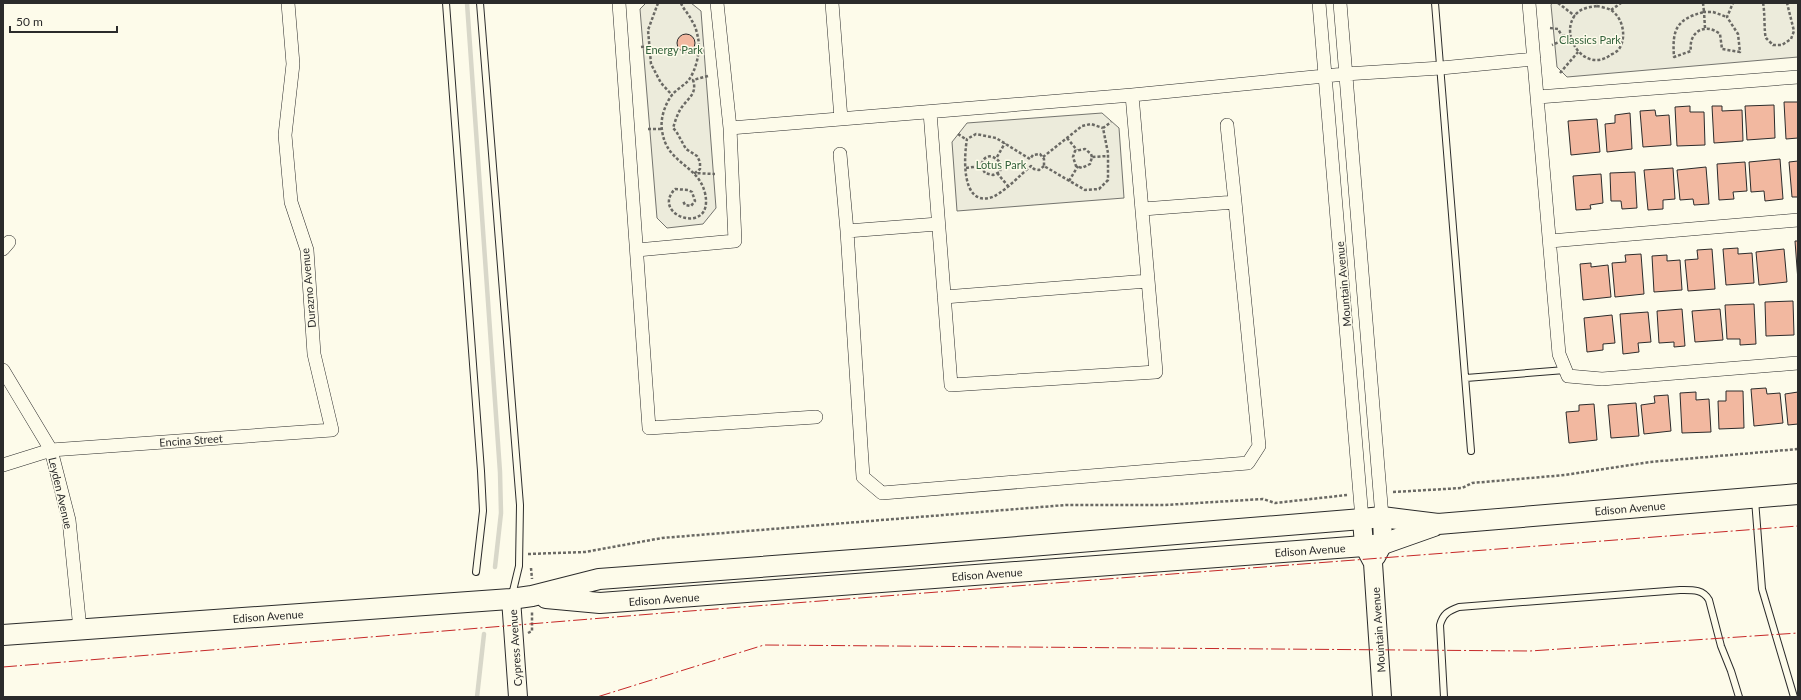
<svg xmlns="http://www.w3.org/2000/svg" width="1801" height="700" viewBox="0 0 1801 700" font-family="Lato,sans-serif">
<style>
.green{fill:#ecebdb;stroke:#74746e}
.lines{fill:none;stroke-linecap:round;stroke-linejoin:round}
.stream{stroke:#d8d7c9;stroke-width:4.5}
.building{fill:#f2b8a0;stroke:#2b2b2b}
.lane-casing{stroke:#2b2b2b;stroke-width:8}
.street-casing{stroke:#2b2b2b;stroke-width:14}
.secondary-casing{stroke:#2b2b2b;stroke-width:20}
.primary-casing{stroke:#2b2b2b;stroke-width:22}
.path{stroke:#6a6964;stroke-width:2.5;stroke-dasharray:3 2;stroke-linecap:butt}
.lane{stroke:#fdfbea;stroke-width:6}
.street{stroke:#fdfbea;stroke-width:13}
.secondary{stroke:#fdfbea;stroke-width:18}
.primary{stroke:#fdfbea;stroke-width:20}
.power{stroke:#c62828;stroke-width:1;stroke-dasharray:14 3 2 3;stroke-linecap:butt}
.labels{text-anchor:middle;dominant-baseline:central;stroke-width:3;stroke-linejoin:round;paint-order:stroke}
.park-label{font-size:11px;fill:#34623c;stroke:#fdfbea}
.street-label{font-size:11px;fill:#2b2b2b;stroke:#fdfbea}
</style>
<rect width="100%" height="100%" fill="#fdfbea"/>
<path class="green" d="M646,3H691L701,11L716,208L703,224L667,228L657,218L640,9Z
M1552,3H1798V57L1567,77L1557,67L1551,5Z
M1102,113L1119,128L1124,198L957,211L952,142L967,123Z"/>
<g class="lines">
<path class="stream" d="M467,3L500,472L501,513L495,567
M477,697L484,634"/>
</g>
<path class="building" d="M677 43a9 9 0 1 1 18 0a9 9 0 1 1-18 0Z
M1784,102H1798V138L1786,139Z
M1774,105L1775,138L1747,140L1745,106Z
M1690,106V112H1704L1705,145L1677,146L1675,107Z
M1712,106H1722V111L1742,110L1743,141L1714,143Z
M1655,110L1656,116L1669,115L1671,145L1643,147L1640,111Z
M1630,113L1632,149L1607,152L1605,124L1615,123V115Z
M1597,119L1600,152L1571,155L1568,121Z
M1780,159L1783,199L1765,201L1764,191L1751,192L1749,162Z
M1798,161V197H1792L1789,162Z
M1745,162L1747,191L1733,192L1734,199L1719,200L1717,164Z
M1706,167L1709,204L1694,205L1693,199L1680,200L1677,170Z
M1673,168L1675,199L1663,200V209L1648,210L1644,170Z
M1635,172L1637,208L1622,209L1621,201H1611L1610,173Z
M1601,174L1603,203L1590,205L1591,209L1576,210L1573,176Z
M1795,241H1798V281Z
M1738,248V254L1752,253L1754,283L1726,285L1723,249Z
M1712,249L1715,289L1688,291L1685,260L1698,259L1697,250Z
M1784,249L1787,282L1759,285L1756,252Z
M1641,254L1644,294L1615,297L1612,263L1626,262L1625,255Z
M1667,255V261L1680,260L1682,290L1654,292L1652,256Z
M1591,263V267L1608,265L1611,297L1583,300L1580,264Z
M1793,301L1794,335L1766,336L1765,302Z
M1754,304L1756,344L1740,345V339H1727L1725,305Z
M1682,309L1685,346L1674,347V342L1659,343L1657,311Z
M1720,309L1723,340L1695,342L1692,311Z
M1648,312L1651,342L1638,343L1639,352L1623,354L1620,314Z
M1612,315L1615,343L1603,344V350L1587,352L1584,318Z
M1766,388L1767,394L1780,393L1783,423L1754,426L1751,389Z
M1726,391H1743L1744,428L1719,429L1718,401H1726Z
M1696,392V400L1709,399L1711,432L1682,433L1680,393Z
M1798,392V424L1788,425L1785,394Z
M1668,395L1671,431L1644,434L1641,405L1655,403L1654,396Z
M1636,403L1639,436L1611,438L1608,405Z
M1594,404L1597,440L1569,443L1566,412L1579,411V405Z"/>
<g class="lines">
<g class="lane-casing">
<path id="lane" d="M446,3L481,471L483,511L476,572
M480,3L520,505L519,566L512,595
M1435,3L1471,451
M1466,378L1565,370
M1755,500L1762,589L1794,697
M1444,697L1440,625C1443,614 1448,611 1459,607L1680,590C1692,590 1703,589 1709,600L1721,646L1731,671L1739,697"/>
</g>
<g class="street-casing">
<path id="street" d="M619,3L649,428L816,417
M832,3L841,119
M1319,3L1362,519
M1340,3L1382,517
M1529,3L1559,354L1568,376L1602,379L1798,363
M1538,97L1798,77
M930,112L951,385L1156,372L1132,95
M1227,125L1235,202
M730,128L1132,95L1345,74L1441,68L1534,59
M840,154L847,231
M938,224L847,231L863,477L882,493L1248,463L1259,446L1235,202L1143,209
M1550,241L1798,220
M3,249L9,242
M637,250L735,241L730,128L717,3
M944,297L1148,281
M3,370L51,450L69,520L80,629
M3,465L51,450L332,430L314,354L307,250L291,202L285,135L293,64L288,3"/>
</g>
<g class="secondary-casing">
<path id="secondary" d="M1362,519L1364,546L1373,563L1382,697
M1376,557L1383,544L1382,517
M511,599L518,697"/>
</g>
<g class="primary-casing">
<path id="primary" d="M546,598L600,603L1364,546L1383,544L1434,526
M3,635L511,599L532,596L599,579L907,556L1362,519L1382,517L1438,524L1798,494"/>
</g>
<path class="path" d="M658,3L648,30L651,64L661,83L672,95
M681,3C683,9 689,14 692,21C695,25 697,32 698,38C701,50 696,71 688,81C683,86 676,90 672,95C665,104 660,119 662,130C666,164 698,164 705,193C715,237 649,216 675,189L688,190L692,192L695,201L691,206L685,205L683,201
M1558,3L1575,16
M1703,3L1704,12C1676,19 1672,30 1674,57L1691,51C1688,32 1705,22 1720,34L1722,49L1740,52L1738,34L1727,17L1733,3
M1763,3C1765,11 1764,34 1766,38C1768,40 1771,43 1773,45H1782L1791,39L1794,31L1787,3
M1597,6C1601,7 1607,8 1611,10C1623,18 1627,37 1619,49C1617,52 1612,54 1609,56C1584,73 1557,33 1577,13C1582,8 1590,7 1597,6Z
M1611,10L1621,3
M1550,28L1558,29L1562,36L1561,41L1552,45
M1705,28L1704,12H1713L1727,17
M1562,36L1570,35
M641,47L649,46
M1560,73L1578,52
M708,76L693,80C698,95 686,99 680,110C677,115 675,122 673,128L676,131L686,149L697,156L700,162V169L695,173L715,174
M648,129H662
M958,134L967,140
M1067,138L1077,150
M997,157L1005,143
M1043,157L1082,126L1091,124L1103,128
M1092,157L1091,154L1085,149L1075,151L1073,157L1076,166L1082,168L1090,164L1092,157L1108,156
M1044,166L1039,170L1034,169L1031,166C1021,174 1001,196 989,198C961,204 964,156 967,139L976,134L996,138L1030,159L1033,155L1040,154L1044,159V166L1085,190L1099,189L1108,180V153L1103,128L1111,122
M966,168L981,166L985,173L993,175L1000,172L1001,164C994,154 984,153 981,166
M997,173L1008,186
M1069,181L1078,166
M1393,492L1462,488L1472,483L1565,475L1650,462L1798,449
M528,554L585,552L662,538L1066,505H1165L1263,499L1275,503L1347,495
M531,568L532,579
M528,633L532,631V612"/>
<use href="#lane" class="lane"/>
<use href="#street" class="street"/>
<use href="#secondary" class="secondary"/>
<use href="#primary" class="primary"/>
<path class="power" d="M3,667L664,613L1798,526
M597,697L764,645L1530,651L1798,633"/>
</g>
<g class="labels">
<g class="park-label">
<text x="1590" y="39">Classics Park</text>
<text x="674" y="49">Energy Park</text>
<text x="1001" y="164">Lotus Park</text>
</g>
<g class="street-label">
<text transform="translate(1343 284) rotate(-95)">Mountain Avenue</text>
<text transform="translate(308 288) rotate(-95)">Durazno Avenue</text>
<text transform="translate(191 440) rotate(-4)">Encina Street</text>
<text transform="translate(61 493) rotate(77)">Leyden Avenue</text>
<text transform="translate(1630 508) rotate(-5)">Edison Avenue</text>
<text transform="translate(1310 550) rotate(-4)">Edison Avenue</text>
<text transform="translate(987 574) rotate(-4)">Edison Avenue</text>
<text transform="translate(664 599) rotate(-4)">Edison Avenue</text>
<text transform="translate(268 616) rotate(-4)">Edison Avenue</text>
<text transform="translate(1378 630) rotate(-94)">Mountain Avenue</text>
<text transform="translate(515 648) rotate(-94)">Cypress Avenue</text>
</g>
</g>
<rect width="1801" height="700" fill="none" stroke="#2b2b2b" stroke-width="8"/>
<path d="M10 26v6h107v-6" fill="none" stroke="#2b2b2b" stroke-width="2"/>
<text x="16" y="26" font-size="12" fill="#2b2b2b" stroke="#fdfbea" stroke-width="3" paint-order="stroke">50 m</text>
</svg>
